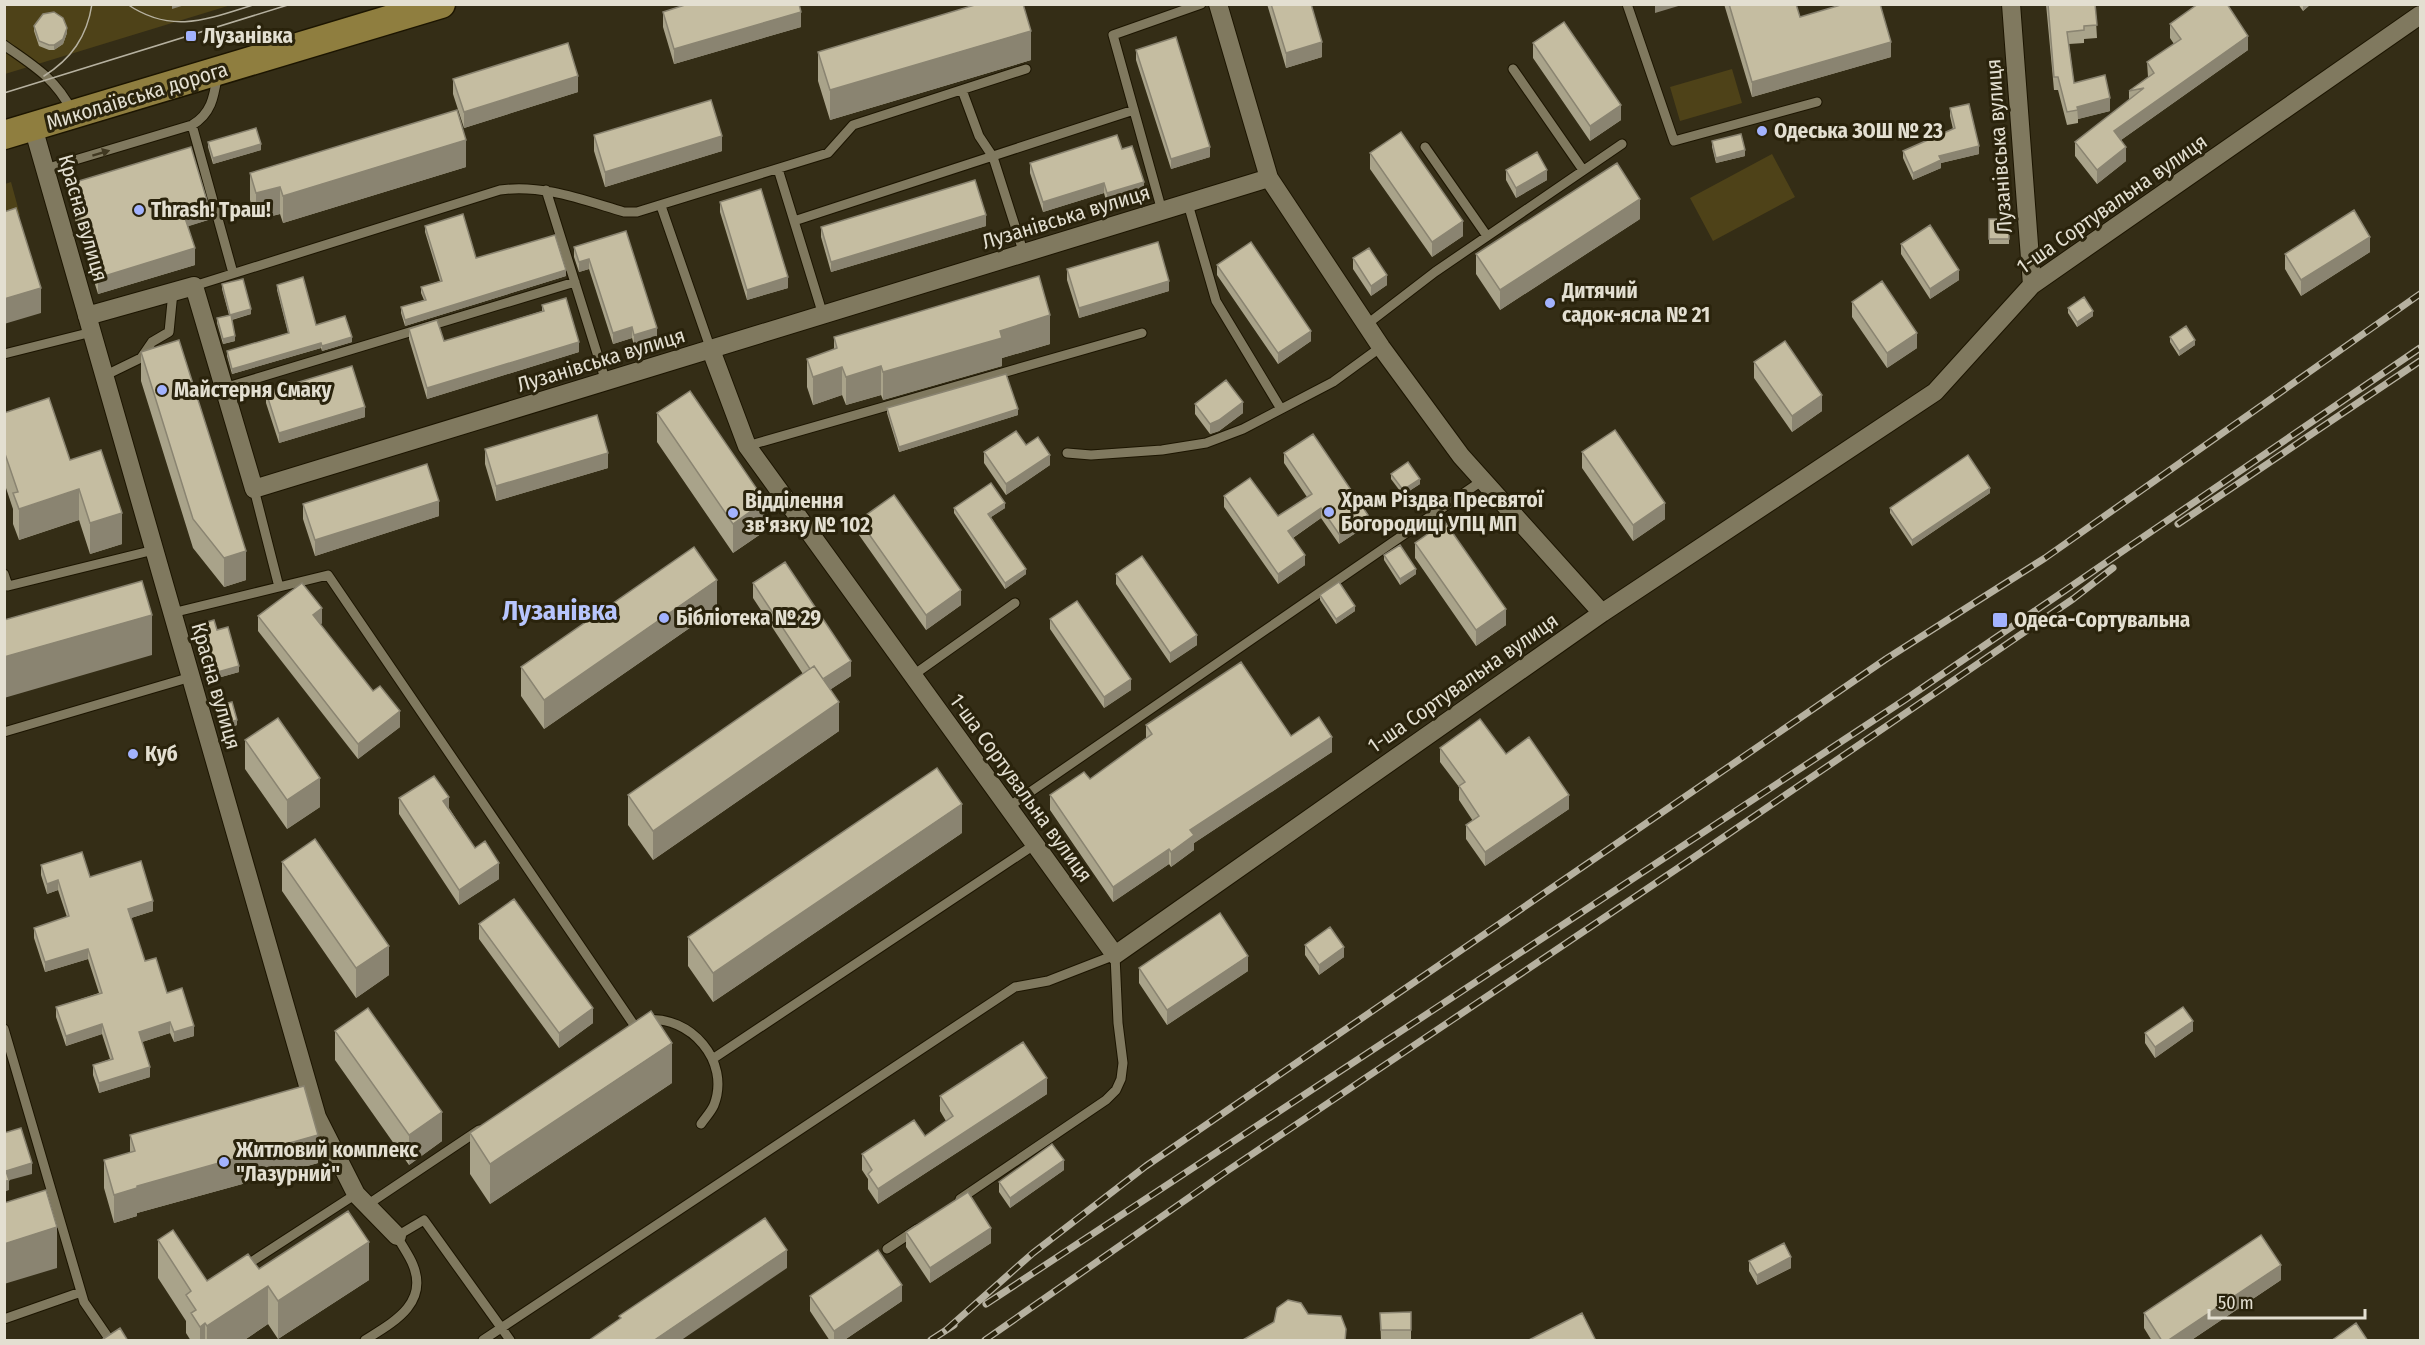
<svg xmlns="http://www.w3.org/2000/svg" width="2425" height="1345" viewBox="0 0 2425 1345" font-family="'Fira Sans Condensed',sans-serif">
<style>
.green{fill:#4e4218}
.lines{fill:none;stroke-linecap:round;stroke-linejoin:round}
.lane-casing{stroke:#1c1501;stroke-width:11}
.street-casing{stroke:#1c1501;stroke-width:20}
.primary-casing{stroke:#1c1501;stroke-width:31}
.lane{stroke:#80795f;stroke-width:9}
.street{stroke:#80795f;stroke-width:18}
.primary{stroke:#8f7e3f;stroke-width:28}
.tram{stroke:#b6b1a0;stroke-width:1.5}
.rail-casing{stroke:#b6b1a0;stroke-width:7}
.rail{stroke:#2a230c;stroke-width:4.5;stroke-dasharray:14;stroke-linecap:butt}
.wall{fill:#a9a38a}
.shaded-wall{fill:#8a8471}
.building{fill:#c5bda1;stroke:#8a8471;stroke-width:1.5}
.oneway{fill:#403821}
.poi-dot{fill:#a2b2fd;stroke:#2a230c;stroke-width:2}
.labels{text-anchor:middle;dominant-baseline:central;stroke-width:6;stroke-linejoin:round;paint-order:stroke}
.poi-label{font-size:21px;font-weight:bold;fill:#e3dfd1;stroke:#2a230c;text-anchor:start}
.street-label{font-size:21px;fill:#e3dfd1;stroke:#2a230c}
.district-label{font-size:27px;font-weight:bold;fill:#b7c5fd;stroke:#2a230c}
</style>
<rect width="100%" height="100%" fill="#342d16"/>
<path class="green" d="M5,5H231L5,74Z
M1732,69L1742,103L1680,121L1670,87Z
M1772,154L1795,197L1713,241L1690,198Z
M11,182L20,215L5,219V184Z"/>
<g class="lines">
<g class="lane-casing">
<path id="lane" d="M1627,4L1674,141L1817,102
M4,45C34,66 55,78 72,111
M1513,69L1583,170
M962,90L979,136L993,157L1024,254
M192,125L233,273
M1425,147L1487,236
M45,169L192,125C211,114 214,97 217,77
M778,169L823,315
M546,190L606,382
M1188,204L1216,301L1281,409
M661,206L711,350
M1162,211L1113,35L1201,4
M794,221L1134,110
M194,286L500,190C543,184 583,200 624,212H637L828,153L853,125L1026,69
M1366,325L1435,272L1622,144
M4,354L92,332
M104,376L141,358L152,342L169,332L173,292
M224,388L575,282
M747,446L1142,333
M1067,453L1091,455L1162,450L1206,443L1243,429L1333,382L1381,347
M254,489L279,587
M4,574L8,586L154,550
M172,613L328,575L634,1025
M912,676L1015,603
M4,732L191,677
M1007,808L1483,480
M646,1020C690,1015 731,1061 714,1105C711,1112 705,1118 701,1124
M4,1029L84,1302L110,1340
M714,1058L1034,845
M367,1205L479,1130
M887,1249L917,1229
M245,1266L356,1194
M4,1319L81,1292
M365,1340C392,1323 429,1304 413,1265C409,1255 402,1246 397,1236L424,1220L510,1340
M483,1340L1015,987L1048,981L1115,955L1118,1023L1123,1063L1121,1079L1116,1090L1106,1100L960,1199"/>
</g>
<g class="street-casing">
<path id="street" d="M1218,4L1269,178L1381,347L1461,456L1602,613
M2011,4L2032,285
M33,127L317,1117L356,1194L397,1236
M87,316L194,286L254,489L1269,178
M711,350L747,446L1115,955L1602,613L1935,392L2032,285L2420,15"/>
</g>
<g class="primary-casing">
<path id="primary" d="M4,135L441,4"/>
</g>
<use href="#lane" class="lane"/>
<use href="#street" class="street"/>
<use href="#primary" class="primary"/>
<path class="tram" d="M127,4C172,35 208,19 256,4
M44,76C71,59 87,37 92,4
M4,93L291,4"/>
<g class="rail-casing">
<path id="rail" d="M2178,524L2420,361
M986,1304L1906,699L2420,348
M946,1330L1033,1253L1146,1166L1886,659L2045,558L2420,294
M931,1340L954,1325
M985,1340L1227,1171L1693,858L2073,599L2113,568"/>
</g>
<use href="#rail" class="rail"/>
</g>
<path class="wall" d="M1267,4H1311L1322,57L1286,68Z
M1724,4H1796L1800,17L1891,57L1752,97Z
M2046,4H2095L2097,38L2084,39V43L2069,44L2074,83L2110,111L2078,119V123L2067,125L2058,90H2054Z
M2298,4H2311L2303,11Z
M663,12L801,27L674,64L663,27Z
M2170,24L2248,50L2121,140L2126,161L2097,184L2075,156V142L2129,100V91L2148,77L2147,62L2174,44L2170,38Z
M34,26L67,33L63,44L54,50H49L39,46L34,31Z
M1533,43L1621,120L1590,141L1533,58Z
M1136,50L1210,157L1171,169L1136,60Z
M818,52L1031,60L830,120L818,81Z
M453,79L578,92L464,128L453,94Z
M1950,108L1979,154L1941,163V168L1913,180L1903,158V151L1953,129L1950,116Z
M594,135L722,151L605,187L594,151Z
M1712,141L1745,156L1716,163L1712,147Z
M208,142L261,150L213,164L208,147Z
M1122,149L1144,192L1107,204L1104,193L1043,212L1030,173V163Z
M1370,153L1463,236L1432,257L1370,169Z
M466,167L283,223L280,214L256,220L250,200V173Z
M1506,170L1547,180L1516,198L1506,180Z
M69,184L208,220L188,226L195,265L98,294L69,200Z
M720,202L788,288L747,300L720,212Z
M1640,219L1500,310L1476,274V254Z
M1989,219H2009V244H1989Z
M425,226L476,258L566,276L405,326L401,313V307L424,300L421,293V287L440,281L425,232Z
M986,226L831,272L821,237V227Z
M626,231L657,338L634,345L632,338L613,344L589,269L579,272L574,257V247Z
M1901,244L1959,280L1930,299L1901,254Z
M2370,252L2301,296L2285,269V254Z
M1353,258L1387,285L1371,296L1353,269Z
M1217,265L1311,341L1278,364L1217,275Z
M1067,269L1169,291L1079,318L1067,280Z
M222,284L251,314L232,320L235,341L223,344L217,323V318L229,315L222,289Z
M277,285L316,325L352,342L322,351L321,348L232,374L227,356V351L288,333L277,290Z
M1852,302L1917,348L1887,368L1852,317Z
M542,305L579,352L427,399L409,339V329L444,341L542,311Z
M2068,308L2093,316L2077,327L2068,313Z
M834,337L1050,344L1002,358V366L883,400L881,395L846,405L842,395L813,405L807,387V359L834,350Z
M2170,337L2195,345L2179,356L2170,342Z
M141,352L246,580L224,587L193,548L141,381Z
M1754,362L1822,411L1792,432L1754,378Z
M266,392L365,417L279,443L266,403Z
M1195,404L1243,413L1219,431L1210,434L1195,414Z
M887,408L1018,415L899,452L887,413Z
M4,413L70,460L122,544L90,554L79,520L19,540L13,524V509L4,482Z
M657,413L765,531L733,553L657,442Z
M1026,445L1050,465L1006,495L984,463V452Z
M485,449L608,468L496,501L485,464Z
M1582,452L1665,519L1633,541L1582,468Z
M1284,453L1368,525L1339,544L1321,518L1293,538L1305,565L1278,584L1224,507V496L1278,516L1307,497L1284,463Z
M1391,474L1420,484L1403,495L1391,479Z
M1990,493L1912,546L1890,513V508Z
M303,504L439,516L315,556L303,519Z
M954,508H1005L991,517L1026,574L1005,589L954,513Z
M859,520L961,605L926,630L859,535Z
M1415,543L1506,625L1476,646L1415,558Z
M1384,555L1416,574L1400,585L1384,560Z
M1116,574L1197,645L1170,663L1116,584Z
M753,583L851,676L831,689L839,731L653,860L628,825V795L803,674L753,598Z
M1320,595L1355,611L1336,624L1320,600Z
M717,609L544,729L521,696V667Z
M258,616L322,623L320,625L400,727L358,759L258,631Z
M1050,619L1131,690L1104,708L1050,629Z
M193,626L217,630L239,672L207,681L193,631Z
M217,706L237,725L222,730L217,711Z
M1146,725L1291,736L1332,752L1194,843V850L1171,867L1169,864L1113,902L1050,810V795L1090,779L1146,738Z
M245,740L320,807L287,829L245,769Z
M1440,748L1506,754L1569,809L1485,866L1466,839V825L1473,821L1459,800V787L1440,762Z
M399,798L449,808L475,848L499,879L459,905L399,814Z
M962,833L713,1002L688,966V937Z
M282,862L389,975L356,998L282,891Z
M41,865L90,877L153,911L131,918L145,961L167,993L194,1036L174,1042L170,1033L142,1042L150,1077L99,1093L93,1075V1065L110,1059L102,1034L66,1046L56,1017V1007L99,993L88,959L45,972L34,938V928L67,917L58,890L47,894L41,875Z
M479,924L593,1023L559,1048L479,939Z
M1305,945L1344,957L1319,975L1305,955Z
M1139,968L1248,971L1167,1025L1139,983Z
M335,1031L442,1141L409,1165L335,1060Z
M2193,1031L2155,1058L2145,1043V1033Z
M672,1083L490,1204L470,1174V1133Z
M1047,1094L878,1204L868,1189V1179L862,1170V1154L925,1136L946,1121L940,1111V1096Z
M130,1135L318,1163L137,1213V1216L114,1223L104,1188V1160L130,1153Z
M1064,1170L1010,1208L999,1192V1182Z
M906,1232L991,1243L930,1283L906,1247Z
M158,1240L207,1281L259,1269L369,1280L278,1339L268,1324L243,1341H191L186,1333V1321L158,1278Z
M1749,1261L1791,1268L1757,1285L1749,1271Z
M2281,1280L2190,1341H2152L2144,1328V1313Z
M810,1296L902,1301L843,1341H830L810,1311Z
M1411,1312V1340L1381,1341L1380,1313Z"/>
<path class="shaded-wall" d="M172,4H188L172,9Z
M1655,4H1685L1655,13Z
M2303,4H2311L2303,11Z
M801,12V27L674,64V49Z
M67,28V33L63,44L54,50V45Z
M1031,31V60L830,120V90Z
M2248,36V50L2114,145V131Z
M1322,42V57L1286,68V53Z
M1891,42V57L1752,97V82Z
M578,76V92L464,128V112Z
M2110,98V111L2078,119L2077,107Z
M1621,105V120L1590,141V126Z
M722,136V151L605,187V172Z
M466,140V167L283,223V196Z
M261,144V150L213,164V158Z
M1979,146V154L1941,163V168L1913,180V173L1939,156Z
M1210,147V157L1171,169V159Z
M2126,147V161L2097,184V170Z
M1745,150V156L1716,163V158Z
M1547,170V180L1516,198V188Z
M1144,182V192L1107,204V193Z
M1104,183V193L1043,212V202Z
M280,187V214L256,220V193Z
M1640,199V219L1500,310V290Z
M208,204V220L183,228V212Z
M986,215V226L831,272V262Z
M1463,221V236L1432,257V242Z
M2370,237V252L2301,296V280Z
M195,248V265L98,294V278Z
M589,259V269L579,272V262Z
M566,270V276L405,326V320Z
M1959,270V280L1930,299V289Z
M1387,275V285L1371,296V286Z
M788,277V288L747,300V290Z
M1169,281V291L1079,318V308Z
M41,288V313L4,324V299Z
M251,309V314L230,320V315Z
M2093,311V316L2077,327V322Z
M1050,315V344L1002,358V366L883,400V372L1000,331Z
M632,327V338L613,344V333Z
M657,328V338L634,345V335Z
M1311,331V341L1278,364V353Z
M1917,333V348L1887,368V353Z
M235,336V341L223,344V339Z
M352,337V342L322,351V346Z
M2195,340V345L2179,356V351Z
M579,342V352L427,399V388Z
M321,343V348L232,374V369Z
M881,366V395L846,405V377Z
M842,367V395L813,405V377Z
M1822,395V411L1792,432V416Z
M1243,402V413L1219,431L1210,434V424Z
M365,407V417L279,443V433Z
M1018,409V415L899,452V447Z
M608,453V468L496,501V486Z
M1050,455V465L1006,495V484Z
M1420,479V484L1403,495V490Z
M1990,488V493L1912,546V540Z
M79,489V520L19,540V509Z
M439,501V516L315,556V540Z
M765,501V531L733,553V524Z
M1005,503V508L988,519V514Z
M1665,503V519L1633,541V525Z
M1321,508V518L1288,541V531Z
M122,513V544L90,554V523Z
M1368,515V525L1339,544V534Z
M246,551V580L224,587V558Z
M1305,555V565L1278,584V574Z
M1026,569V574L1005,589V583Z
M1416,569V574L1400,585V579Z
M717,580V609L544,729V700Z
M961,590V605L926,630V615Z
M1355,606V611L1336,624V619Z
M322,608V623L313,631V615Z
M1506,609V625L1476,646V630Z
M152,615V655L4,698V657Z
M1197,635V645L1170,663V653Z
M851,661V676L819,697V682Z
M239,666V672L207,681V675Z
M1131,679V690L1104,708V697Z
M839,702V731L653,860V831Z
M400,711V727L358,759V744Z
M237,720V725L222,730V724Z
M1332,737V752L1194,843V850L1171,867V852L1190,830Z
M320,778V807L287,829V800Z
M1569,795V809L1485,866V852Z
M449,797V812L443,801Z
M962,804V833L713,1002V973Z
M1169,849V864L1113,902V887Z
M499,863V879L459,905V890Z
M58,880V890L47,894V884Z
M153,901V911L128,919V909Z
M389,946V975L356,998V968Z
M1344,947V957L1319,975V965Z
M88,949V959L45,972V962Z
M1248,956V971L1167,1025V1010Z
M593,1008V1023L559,1048V1033Z
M2193,1021V1031L2155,1058V1047Z
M170,1022V1033L139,1043V1032Z
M102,1024V1034L66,1046V1036Z
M194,1026V1036L174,1042V1032Z
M672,1043V1083L490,1204V1164Z
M150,1067V1077L99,1093V1083Z
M1047,1078V1094L878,1204V1189Z
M442,1112V1141L409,1165V1135Z
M318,1135V1163L137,1213V1216L114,1223V1195L137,1186Z
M1064,1160V1170L1010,1208V1198Z
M32,1163V1174L6,1181V1171Z
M9,1180V1190L4,1192V1182Z
M57,1227V1268L4,1284V1244Z
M991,1228V1243L930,1283V1268Z
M369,1242V1280L278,1339V1301Z
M787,1250V1268L680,1341H653Z
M1791,1257V1268L1757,1285V1275Z
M2281,1265V1280L2190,1341H2167Z
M902,1285V1301L843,1341H834V1331Z
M268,1286V1324L243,1341H207V1326Z
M205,1323V1341H200V1327Z"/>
<path class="building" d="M688,4H799L801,12L674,49L663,12Z
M978,4H1023L1031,31L830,90L818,52Z
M1271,4H1311L1322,42L1286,53Z
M1729,4H1796L1800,17L1844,4H1880L1891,42L1752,82Z
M2048,4H2095L2097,25L2084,26V30L2067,32L2074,83L2105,75L2110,98L2077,107L2078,110L2067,112L2058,77H2054Z
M2198,4H2227L2248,36L2114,131L2126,147L2097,170L2075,142L2144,88L2129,91L2154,73L2147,62L2181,39L2170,24Z
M54,12L63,18L67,28L63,39L54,45H49L39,41L34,26L43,14Z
M1564,22L1621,105L1590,126L1533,43Z
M1176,37L1210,147L1171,159L1136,50Z
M568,43L578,76L464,112L453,79Z
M711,100L722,136L605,172L594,135Z
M1969,104L1979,146L1939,156L1941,160L1913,173L1903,151L1955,128L1950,108Z
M457,110L466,140L283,196L280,187L256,193L250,173Z
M256,128L261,144L213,158L208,142Z
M1401,132L1463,221L1432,242L1370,153Z
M1741,134L1745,150L1716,158L1712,141Z
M1117,135L1122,149L1132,146L1144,182L1107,193L1104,183L1043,202L1030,163Z
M191,147L208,204L183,212L195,248L98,278L69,184Z
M1537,152L1547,170L1516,188L1506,170Z
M1617,163L1640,199L1500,290L1476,254Z
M975,180L986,215L831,262L821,227Z
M761,189L788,277L747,290L720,202Z
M16,208L41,288L4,299V212Z
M2354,210L2370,237L2301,280L2285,254Z
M463,214L476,258L555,235L566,270L405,320L401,307L426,300L421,287L442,281L425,226Z
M1989,219H2009V239H1989Z
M1930,225L1959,270L1930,289L1901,244Z
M626,231L657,328L634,335L632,327L613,333L589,259L579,262L574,247Z
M1158,242L1169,281L1079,308L1067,269Z
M1251,242L1311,331L1278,353L1217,265Z
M1369,248L1387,275L1371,286L1353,258Z
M1039,276L1050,315L1000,331L1002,338L883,372L881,366L846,377L842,367L813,377L807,359L837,348L834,337Z
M303,277L316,325L345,316L352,337L322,346L321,343L232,369L227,351L289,333L277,285Z
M243,279L251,309L230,315L222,284Z
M1882,281L1917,333L1887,353L1852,302Z
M2084,297L2093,311L2077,322L2068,308Z
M566,298L579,342L427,388L409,329L437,320L444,341L544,311L542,305Z
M231,315L235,336L223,339L217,318Z
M2186,326L2195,340L2179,351L2170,337Z
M179,340L246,551L224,558L193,519L141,352Z
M1785,341L1822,395L1792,416L1754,362Z
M352,366L365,407L279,433L266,392Z
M1006,374L1018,409L899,447L887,408Z
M1226,380L1243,402L1219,420L1210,424L1195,404Z
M690,391L765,501L733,524L657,413Z
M49,398L70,460L101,450L122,513L90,523L79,489L19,509L13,493L18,492L4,451V413Z
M597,415L608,453L496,486L485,449Z
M1615,430L1665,503L1633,525L1582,452Z
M1016,431L1026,445L1038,437L1050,455L1006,484L984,452Z
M1313,434L1368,515L1339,534L1321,508L1288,531L1305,555L1278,574L1224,496L1250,478L1278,516L1312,494L1284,453Z
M1968,455L1990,488L1912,540L1890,508Z
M1408,462L1420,479L1403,490L1391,474Z
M427,464L439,501L315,540L303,504Z
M991,483L1005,503L988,514L1026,569L1005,583L954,508Z
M894,495L961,590L926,615L859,520Z
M1445,522L1506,609L1476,630L1415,543Z
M1400,545L1416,569L1400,579L1384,555Z
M694,547L717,580L544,700L521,667Z
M1142,556L1197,635L1170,653L1116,574Z
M785,562L851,661L823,679L814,666L810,669L753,583Z
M142,581L152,615L4,657V620Z
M1339,582L1355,606L1336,619L1320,595Z
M302,583L322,608L313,615L373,691L380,686L400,711L358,744L258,616Z
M1077,601L1131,679L1104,697L1050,619Z
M214,620L217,630L228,627L239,666L207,675L193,626Z
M1241,662L1291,736L1319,717L1332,737L1190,830L1194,835L1171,852L1169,849L1113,887L1050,795L1084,772L1090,779L1152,734L1146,725Z
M814,666L839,702L653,831L628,795Z
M232,702L237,720L222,724L217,706Z
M278,718L320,778L287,800L245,740Z
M1480,719L1506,754L1529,737L1569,795L1485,852L1466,825L1479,816L1459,786L1465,782L1440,748Z
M937,768L962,804L713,973L688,937Z
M434,776L449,797L443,801L475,848L485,841L499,863L459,890L399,798Z
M315,839L389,946L356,968L282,862Z
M82,852L90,877L141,861L153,901L128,909L145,961L156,958L167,993L182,988L194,1026L174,1032L170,1022L139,1032L150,1067L99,1083L93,1065L113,1059L102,1024L66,1036L56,1007L102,993L88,949L45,962L34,928L69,916L58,880L47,884L41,865Z
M514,899L593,1008L559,1033L479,924Z
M1220,913L1248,956L1167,1010L1139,968Z
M1330,927L1344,947L1319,965L1305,945Z
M2183,1007L2193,1021L2155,1047L2145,1033Z
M368,1008L442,1112L409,1135L335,1031Z
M651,1011L672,1043L490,1164L470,1133Z
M1023,1042L1047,1078L878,1189L868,1174L872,1170L862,1154L914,1120L925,1136L953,1116L940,1096Z
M304,1086L318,1135L137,1186V1188L114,1195L104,1160L135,1151L130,1135Z
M21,1128L32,1163L6,1171L9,1180L4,1182V1133Z
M1052,1144L1064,1160L1010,1198L999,1182Z
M46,1190L57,1227L4,1244V1203Z
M968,1192L991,1228L930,1268L906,1232Z
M348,1211L369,1242L278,1301L268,1286L207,1326L205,1323L200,1327L191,1313L196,1310L186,1295L191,1291L158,1240L173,1230L207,1281L248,1254L259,1269Z
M765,1218L787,1250L653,1341H588L621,1318L619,1316Z
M2261,1235L2281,1265L2167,1341H2162L2144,1313Z
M1784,1243L1791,1257L1757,1275L1749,1261Z
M878,1250L902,1285L834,1331L810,1296Z
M1288,1300L1301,1303L1308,1314L1341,1316L1346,1329L1345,1341H1241L1274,1322L1277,1308Z
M1411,1312V1330H1381L1380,1313Z
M1582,1313L1596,1341H1527Z
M2356,1323L2368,1341H2331Z
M120,1328L128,1341H100Z"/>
<defs><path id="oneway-solid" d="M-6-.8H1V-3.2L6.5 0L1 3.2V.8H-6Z" transform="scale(1.5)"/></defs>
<use class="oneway" href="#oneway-solid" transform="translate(101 153) rotate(-17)"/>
<g class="poi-dot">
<rect x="185" y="30" width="12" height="12" rx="3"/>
<circle cx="1762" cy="131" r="6"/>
<circle cx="139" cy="210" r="6"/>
<circle cx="1550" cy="303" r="6"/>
<circle cx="162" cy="390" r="6"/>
<circle cx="1329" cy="512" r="6"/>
<circle cx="733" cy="513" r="6"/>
<circle cx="664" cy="618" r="6"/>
<rect x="1992" y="612" width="16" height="16" rx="3"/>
<circle cx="133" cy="754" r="6"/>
<circle cx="224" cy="1162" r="6"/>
</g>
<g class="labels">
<g class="poi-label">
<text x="203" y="36">Лузанівка</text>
<text x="1774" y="131">Одеська ЗОШ № 23</text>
<text x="151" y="210">Thrash! Траш!</text>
<text x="1562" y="291">Дитячий<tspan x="1562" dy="24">садок-ясла № 21</tspan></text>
<text x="174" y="390">Майстерня Смаку</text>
<text x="1341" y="500">Храм Різдва Пресвятої<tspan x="1341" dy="24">Богородиці УПЦ МП</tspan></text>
<text x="745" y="501">Відділення<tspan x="745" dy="24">зв'язку № 102</tspan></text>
<text x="676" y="618">Бібліотека № 29</text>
<text x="2014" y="620">Одеса-Сортувальна</text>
<text x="145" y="754">Куб</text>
<text x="236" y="1150">Житловий комплекс<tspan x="236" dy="24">"Лазурний"</tspan></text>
</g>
<g class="street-label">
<text transform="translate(137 96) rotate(-17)">Миколаївська дорога</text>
<text transform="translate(1999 146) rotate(-94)">Лузанівська вулиця</text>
<text transform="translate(2112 204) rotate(-35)">1-ша Сортувальна вулиця</text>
<text transform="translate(1066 217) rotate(-17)">Лузанівська вулиця</text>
<text transform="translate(83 218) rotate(74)">Красна вулиця</text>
<text transform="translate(601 360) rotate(-17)">Лузанівська вулиця</text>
<text transform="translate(1463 683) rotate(-35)">1-ша Сортувальна вулиця</text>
<text transform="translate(216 686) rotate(74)">Красна вулиця</text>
<text transform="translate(1021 788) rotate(54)">1-ша Сортувальна вулиця</text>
</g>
<g class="district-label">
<text x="560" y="611">Лузанівка</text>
</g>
</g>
<rect width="2425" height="1345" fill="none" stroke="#e3dfd1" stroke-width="12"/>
<path d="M2209 1309v9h156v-9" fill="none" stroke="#e3dfd1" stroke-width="3"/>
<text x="2218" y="1309" font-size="18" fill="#e3dfd1" stroke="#2a230c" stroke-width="4.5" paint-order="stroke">50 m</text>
</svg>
